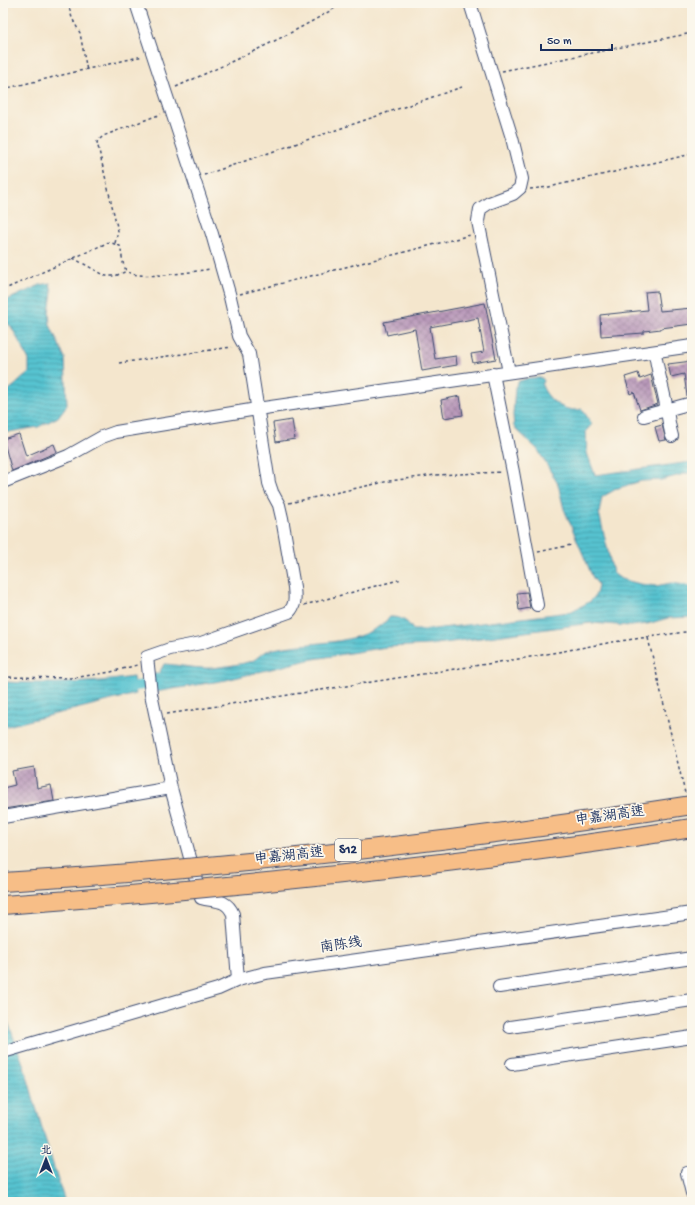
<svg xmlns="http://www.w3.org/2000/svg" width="695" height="1205" viewBox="0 0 695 1205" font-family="'Gochi Hand','LXGW WenKai TC',sans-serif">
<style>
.water{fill:url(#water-rules);stroke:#397997}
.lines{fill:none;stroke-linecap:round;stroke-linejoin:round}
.canal{stroke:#57c3d0;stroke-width:10}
.building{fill:url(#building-cross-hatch)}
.minor-casing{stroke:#3c4a6f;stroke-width:14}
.path{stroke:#3c4a6f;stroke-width:1.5;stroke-dasharray:3 3;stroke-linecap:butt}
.minor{stroke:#fff;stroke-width:12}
.highway-bridge-casing{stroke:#3c4a6f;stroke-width:20;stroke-linecap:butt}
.highway-bridge{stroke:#f7be87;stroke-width:18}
.labels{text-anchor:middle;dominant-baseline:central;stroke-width:3.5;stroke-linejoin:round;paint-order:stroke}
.shield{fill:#fbf7ec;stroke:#5e6b89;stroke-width:1}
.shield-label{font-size:13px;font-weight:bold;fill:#1b2f5e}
.street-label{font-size:14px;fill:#1b2f5e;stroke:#fbf7ec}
</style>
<defs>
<pattern id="water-rules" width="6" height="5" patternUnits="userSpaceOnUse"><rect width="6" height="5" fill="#57c3d0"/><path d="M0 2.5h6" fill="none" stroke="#479fac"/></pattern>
<pattern id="building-cross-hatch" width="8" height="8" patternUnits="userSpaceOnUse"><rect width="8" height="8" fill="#b999ba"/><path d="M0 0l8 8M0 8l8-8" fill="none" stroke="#967d9a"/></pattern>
</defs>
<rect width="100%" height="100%" fill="#fbf7ec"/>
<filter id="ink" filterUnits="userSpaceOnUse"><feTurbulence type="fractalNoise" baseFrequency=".025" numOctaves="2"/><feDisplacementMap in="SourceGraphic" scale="8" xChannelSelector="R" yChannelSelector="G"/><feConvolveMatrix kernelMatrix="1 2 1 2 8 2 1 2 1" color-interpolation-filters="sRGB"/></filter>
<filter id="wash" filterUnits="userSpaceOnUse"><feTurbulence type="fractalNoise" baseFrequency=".012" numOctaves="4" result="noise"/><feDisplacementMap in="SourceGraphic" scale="16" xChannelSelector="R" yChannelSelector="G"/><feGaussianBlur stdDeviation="0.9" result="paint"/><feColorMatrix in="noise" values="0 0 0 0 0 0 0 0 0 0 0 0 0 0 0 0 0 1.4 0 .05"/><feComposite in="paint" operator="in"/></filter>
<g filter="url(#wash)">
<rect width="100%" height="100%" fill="#f4e6cd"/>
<path class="water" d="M50,283L52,292L49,312L50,325L65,358L67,405L58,417L38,427L3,433V393C13,389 20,379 29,373V360L11,326L3,321V302L40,285Z
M530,378H542L544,381L542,385C547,400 566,414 582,409L592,424L586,431L587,453L595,475L692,462V472L661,480L641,481L618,488L602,497L599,513L613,573L621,579L640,584L656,586L671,583L692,586V617L668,618L647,624L631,626L591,623L429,645L386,647L308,660L226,680L155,692L152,675L159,673L164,664C180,665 198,669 213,668C225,666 240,665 252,661C257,659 261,653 267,651C306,639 359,650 390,617C401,617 407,620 413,630H426L570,612C585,603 597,603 598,584L593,578L564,509L558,484L538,450L514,427L513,415L515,387L519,381Z
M133,677L136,694L3,727V682C46,684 89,684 133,677Z
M3,1007C10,1030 20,1053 27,1076C39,1118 51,1160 65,1202H3Z"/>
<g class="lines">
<path class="canal" d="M122,688L158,683"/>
</g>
<g id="blocks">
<path class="building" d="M657,291L660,311L692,308V324L661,328V329L644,331V333L601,336L600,315L647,310L645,292Z
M485,303L496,359L473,363L471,354L484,352L478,318L430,327L435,359L456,356L457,365L422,371L415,329L387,335L384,322Z
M692,361V396H687L684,374L671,377L668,364Z
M638,373L640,379L651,375L658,404L640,410L634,392L630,394L625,377Z
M460,396L463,415L444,418L441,400Z
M292,420L295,439L276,442L273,423Z
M662,425L666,440L659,441L655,427Z
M19,434L26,456L54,444L57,452L12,471L3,439Z
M527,592L530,608L519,610L517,593Z
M34,767L37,788L51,785L54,801L4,809L3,788L15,785L12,771Z"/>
</g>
</g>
<g filter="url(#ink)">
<use href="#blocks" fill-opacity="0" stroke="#3c4a6f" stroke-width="1"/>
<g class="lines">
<g class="minor-casing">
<path id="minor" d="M136,3L212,234L230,297L239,336L249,354L269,483L272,492L279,505L282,518L294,587C295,597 296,605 289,612L201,643L170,649L147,657L151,694L171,788L201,898C215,902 226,898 233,914L238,980
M470,3L512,138L522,179L520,188L513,194L489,203L480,209L478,221L509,372
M655,352C657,371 663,387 666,405C668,416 669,426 672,436
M493,374L513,472L537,605
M644,416L692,403
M3,482L68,456L102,437L116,432L257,409L692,346
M3,817L171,788
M499,987L692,958
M510,1027L692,1000
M3,1052L218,989L238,980L265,973L692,913
M512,1064L692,1037
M692,1172L687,1173L692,1193"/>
</g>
<path class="path" d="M68,3L72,18L80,33L87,71
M502,71L692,33
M176,87C233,61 290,36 343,3
M3,89L143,56
M204,175L462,87
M530,189L549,187L692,154
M115,243L118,231L97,142L103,136L161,114
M73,258L106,276H115L127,271
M3,290L109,242L120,246C122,253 122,264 126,270C134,282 196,271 210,269
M240,294L471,235
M119,363L232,347
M289,503L389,481L436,475L502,472
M538,552L571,545
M304,605L402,579
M648,638L685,793
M3,677L73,678L111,672L137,665
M167,714L525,658L613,642L692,631"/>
<use href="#minor" class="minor"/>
<g class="highway-bridge-casing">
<path id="highway-bridge" d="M3,882C233,868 464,840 692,805
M3,905C233,888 464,864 692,828"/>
</g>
<use href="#highway-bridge" class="highway-bridge"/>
</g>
</g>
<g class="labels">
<rect class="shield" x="335" y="839" width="26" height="22" rx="3"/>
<g class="shield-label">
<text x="348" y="850">S12</text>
</g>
<g class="street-label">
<text transform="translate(610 817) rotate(-8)">申嘉湖高速</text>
<text transform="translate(289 857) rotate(-6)">申嘉湖高速</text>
<text transform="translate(341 946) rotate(-8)">南陈线</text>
</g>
</g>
<rect width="695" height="1205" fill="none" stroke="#fbf7ec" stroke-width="16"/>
<g transform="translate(46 1159)" stroke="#fbf7ec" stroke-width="3" paint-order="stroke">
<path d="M0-3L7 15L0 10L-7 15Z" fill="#1b2f5e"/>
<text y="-6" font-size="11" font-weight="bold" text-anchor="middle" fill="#1b2f5e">北</text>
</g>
<path d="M541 44v6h71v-6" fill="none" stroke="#1b2f5e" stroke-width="2"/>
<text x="547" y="44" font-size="12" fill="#1b2f5e" stroke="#fbf7ec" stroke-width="3" paint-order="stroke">50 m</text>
</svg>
